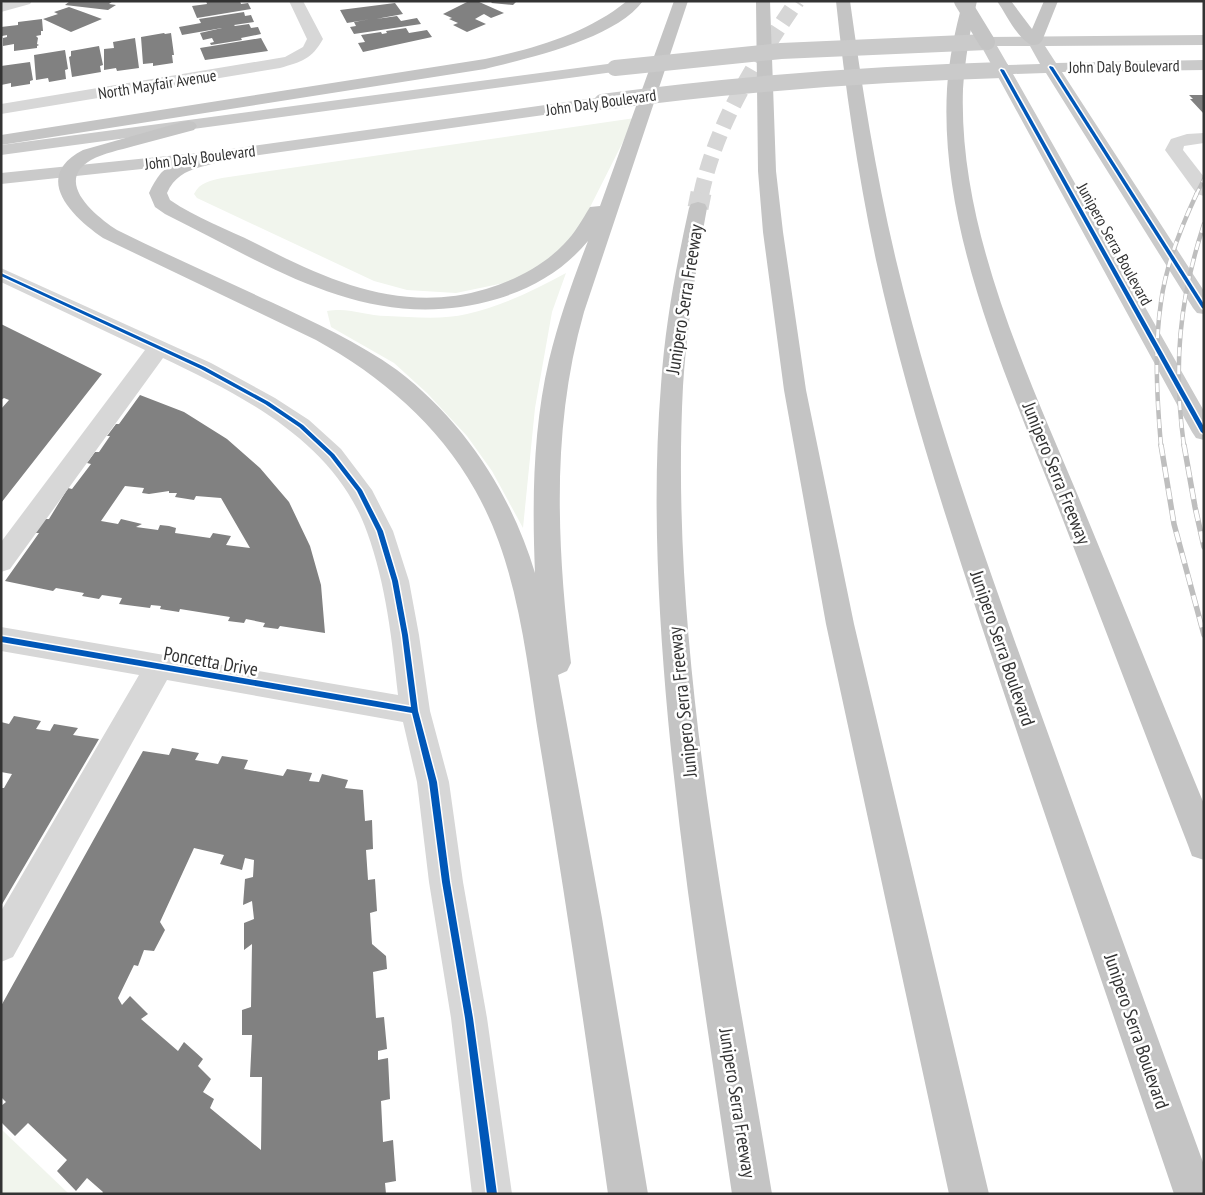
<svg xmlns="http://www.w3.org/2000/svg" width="1205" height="1195" viewBox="0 0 1205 1195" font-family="'PT Sans Narrow',sans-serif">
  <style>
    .green { fill: #f1f5ed }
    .building { fill: #818181; fill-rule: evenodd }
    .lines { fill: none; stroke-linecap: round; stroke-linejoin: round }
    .highway-tunnel-far1 { stroke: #d6d6d6; stroke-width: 16; stroke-dasharray: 16 8; stroke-linecap: butt }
    .highway-tunnel { stroke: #d6d6d6; stroke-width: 21; stroke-dasharray: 21 11; stroke-linecap: butt }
    .minor { fill: #d7d7d7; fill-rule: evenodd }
    .major { fill: #cacaca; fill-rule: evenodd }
    .highway { fill: #c4c4c4; fill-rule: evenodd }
    .rail-far2-casing { stroke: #bebebe; stroke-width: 4 }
    .rail-far1-casing { stroke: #bebebe; stroke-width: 4.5 }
    .rail-casing { stroke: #bebebe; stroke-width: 5.5 }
    .rail-far2 { stroke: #fff; stroke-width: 2.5; stroke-dasharray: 7; stroke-linecap: butt }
    .rail-far1 { stroke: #fff; stroke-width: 3; stroke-dasharray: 9; stroke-linecap: butt }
    .rail { stroke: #fff; stroke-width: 4; stroke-dasharray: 11; stroke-linecap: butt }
    .major-bridge { stroke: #cacaca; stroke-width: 16 }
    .highway-bridge { stroke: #c4c4c4; stroke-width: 16 }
    .cycleway-casing { stroke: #fff; stroke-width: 3 }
    .cycleway { fill: #0057b8; fill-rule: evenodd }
    .labels { text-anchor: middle; stroke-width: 5; stroke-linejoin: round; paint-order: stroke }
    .far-street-label { font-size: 16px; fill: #333; stroke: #fff }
    .street-label { font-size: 19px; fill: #333; stroke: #fff }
  </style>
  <rect width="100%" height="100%" fill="#fff"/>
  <g class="green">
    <path d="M635,118L575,237L557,256L519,280L456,293L407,290L374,281L197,198L194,194C200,182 210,181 222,178Z"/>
    <path d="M566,273L552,312L535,408L523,528L492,471L467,436L427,393L394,363L331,327L327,311C351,307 364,316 387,316C412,317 443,320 467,314C502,306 535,290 566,273Z"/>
    <path d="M1,1129L69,1194H1Z"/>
  </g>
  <g class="building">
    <path d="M70,1H113L109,4L116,5L108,10L65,5Z"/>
    <path d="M206,1H240L241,4L248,3L251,9L197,18L192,6L207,4Z"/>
    <path d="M469,1H477L504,13L491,18L484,14L482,15L475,19L486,24L467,32L453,25L458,23L449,19L452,18L443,14Z"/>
    <path d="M493,1H517L513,5L491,3Z"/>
    <path d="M395,3L403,14L376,19L397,16L401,21L417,18L421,24L354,34L350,27L356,26L354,22L371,19L347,23L340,10Z"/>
    <path d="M69,7L83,12L102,19L71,32L43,19L58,14L54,12Z"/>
    <path d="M244,12L245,16L251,15L254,22L234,25L235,26L249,24L251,28L258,27L261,34L241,38L242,40L211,45L210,43L214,42L212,38L203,40L200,33L222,28L182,35L179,27L201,23L199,19Z"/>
    <path d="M42,19L43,31H41V35L36,36L38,38L37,44L39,45L37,46V48L14,51V44L3,46V38L7,37V35L2,36L1,27L18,25V22Z"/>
    <path d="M406,28L409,33L427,30L432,37L363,52L358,43L365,42L361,35L381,32L382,34L387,33L386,31Z"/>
    <path d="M164,33L165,34L171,33L174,55H172L173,63L153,66V63L143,64L141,37Z"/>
    <path d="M135,38L139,68L117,71L116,68L104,70V49L114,48L113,42Z"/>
    <path d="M261,38L268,51L205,60L200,48Z"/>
    <path d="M99,46L103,65L100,66L101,72L72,77L69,57L71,56V51Z"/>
    <path d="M65,50L68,69L65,70L66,79L49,82L48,78L36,80L34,55Z"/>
    <path d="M30,62L33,80L30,81V84L11,87V83L1,85V66Z"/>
    <path d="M1189,95H1204V114L1190,99H1193Z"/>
    <path d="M1,324L102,374L1,503V409L9,400L4,398L1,400Z"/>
    <path d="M140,395L184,412L227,439L260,468L289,502L310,546L321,585L325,633L280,626L278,629L263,627L265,623L246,619L244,623L228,621L230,617L180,609L179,612L160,609L161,606L151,605L150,608L119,604L122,598L102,595L99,599L82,596L84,593L56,588L53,591L5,581L39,533H35L45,519H49L68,488L72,489L91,464L87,463L95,452H99L110,436H107L116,424H119ZM125,486L144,488L142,493L149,494L169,491V493H177L175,497L194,500L196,496L221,498L250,548L226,545L231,536L213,533L210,538L175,533L176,528L169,526L160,525L158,530L136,527L142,524L121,519L118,524L101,521Z"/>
    <path d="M14,716L41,721L36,729L50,731L54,724L78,728L73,735L99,739L1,906V788H4L12,774L1,772V722L9,724Z"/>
    <path d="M172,748L199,753L195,760L218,764L222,756L248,760L244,769L283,776L287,769L312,773L309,781L319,782L322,774L348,780L345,788L363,790L365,821L372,820L373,849L366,850L368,880L375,879L377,911L370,913L372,944L386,956L387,969L373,972L376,1018L384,1017L387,1049L378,1051V1060L388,1058L390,1099L381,1101L383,1142L393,1140L396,1181L385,1183L386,1194H102L103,1192L87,1178L76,1191L57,1171L67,1160L28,1123L15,1136L1,1122V1106L6,1102L1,1097V1006L143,751L169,755ZM194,848L224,855L220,864L242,870L245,858L254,860L253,877L245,879L243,905L252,901L254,919L244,923V950L252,944L251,1007L242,1010V1035H252L250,1077H262L261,1150L210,1108L214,1099L203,1092L211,1079L198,1066L203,1059L184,1042L178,1051L141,1019L148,1014L130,996L122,1005L118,998L134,965L138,966L144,950L154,951L165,930L160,922Z"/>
  </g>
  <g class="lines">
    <path class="highway-tunnel-far1" d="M701,195C716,123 756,61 797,1"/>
    <path class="highway-tunnel" d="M698,208L701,193"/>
    <g class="minor">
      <path d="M8,1H32L30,4L1,12V3Z"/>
      <path d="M289,1H303L323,39C312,59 301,62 280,68L1,114V104L285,57L303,47L307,39Z"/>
      <path d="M1204,133V143L1184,146L1183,150L1204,177V196L1197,194L1165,150L1171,139L1187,134Z"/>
      <path d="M1,268L211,363L275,398L309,420L341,449L372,490L393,531L409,581L419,635L430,711L449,782L463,882L487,1018L512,1194H472L451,1018L429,882L417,782L403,722L167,680L13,957L1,962V911L139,675L1,651V627L398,695C392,640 386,584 367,532C335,442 243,396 163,358L10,569L1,572V542L145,350L1,282Z"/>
    </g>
    <g class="major">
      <path d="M1204,35V45L1045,46L1056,63L1204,60V70L1062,72L1204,291V314L1197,313L1193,308L1046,73L1013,74L1204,411V440L1196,438L1192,432L979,42L982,39L987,37ZM997,46H1030L1040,64L1008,65Z"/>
      <path d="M615,63L621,65L623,68L621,71L1,155V145Z"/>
      <path d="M602,97L608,98L610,102L608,106L217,161L1,184V173L217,151Z"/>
    </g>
    <g class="highway">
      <path d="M627,1H643C615,39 529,58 485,69L1,145V135L485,59C536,48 586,34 627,1Z"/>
      <path d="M674,1H688L584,312C551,427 557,545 571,663L567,671L558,675L602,918L648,1194H608C587,1044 565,894 540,745C526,659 519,567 475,490C438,424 381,376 316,340L103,238C72,217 31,177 83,150L182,122L188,121L194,122L197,126L194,130C174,135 154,141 134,146C120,150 104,153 91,160C53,182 96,216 117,230C168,255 219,278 271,302C314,322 358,342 397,370C464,421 511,493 535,573C532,502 533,429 549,360C559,319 573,280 588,241C564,270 533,288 497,299C371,336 273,267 165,214L155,207L149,193C152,186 156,179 161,173C173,162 207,148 223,152L226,156C216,170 181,161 167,193L170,200C196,218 227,229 255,243C329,281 402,314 486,289C515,280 543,266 564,244C575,233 582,220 590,207L600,206Z"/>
      <path d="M756,1H770L776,171L783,232L806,390L854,624L989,1194H949L826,624L784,390L763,232L758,171Z"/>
      <path d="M836,1H850C862,88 876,175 896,260C935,423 993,581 1050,739C1101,881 1152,1023 1204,1165V1194H1174C1123,1044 1072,894 1021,744C968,585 912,425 876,260C858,175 845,88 836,1Z"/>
      <path d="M963,1H977C970,30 965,60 963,89C958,236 1034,388 1088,520C1127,614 1165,710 1204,804V860L1192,856L1188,845C1146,737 1105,628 1063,520C1011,387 939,235 947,89C949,59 955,30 963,1Z"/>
      <path d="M997,1H1011L1032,29L1044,1H1058L1042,41L1039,44C1035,45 1031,46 1028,43C1015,34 1006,14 997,1Z"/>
      <path d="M698,202L705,204L707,208C696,267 687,326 683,386C669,653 729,931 772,1194H732C709,1036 683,878 668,719C658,608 652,496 661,385C665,325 676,267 689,208L691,204Z"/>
    </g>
    <defs>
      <path id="rail-far2" d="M1196,195L1204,179"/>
      <g id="rail-far1">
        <path d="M1161,446C1157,399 1154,349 1161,302C1166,264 1181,227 1197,193"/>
        <path d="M1184,446C1173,367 1179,300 1204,224"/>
      </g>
      <g id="rail">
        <path d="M1161,445L1174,524L1204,635"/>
        <path d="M1184,445L1195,507L1204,547"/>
      </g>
    </defs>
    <use href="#rail-far2" class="rail-far2-casing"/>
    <use href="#rail-far1" class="rail-far1-casing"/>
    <use href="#rail" class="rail-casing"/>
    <use href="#rail-far2" class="rail-far2"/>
    <use href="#rail-far1" class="rail-far1"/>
    <use href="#rail" class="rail"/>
    <g class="major-bridge">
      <path d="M615,68L781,51L987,42"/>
      <path d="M602,102C735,84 868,74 1002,70"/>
    </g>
    <path class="highway-bridge" d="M962,1L987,42"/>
    <defs>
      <g id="cycleway">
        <path d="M1050,66L1053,67L1204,304V309L1202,308L1049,67Z"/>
        <path d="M1001,69L1004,70L1204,427V434L1201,432L1000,70Z"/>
        <path d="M1,273L205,367L269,402L303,425L334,454L362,490L383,531L398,581L408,635L418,711L437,782L450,882L473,1018L497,1194H487L465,1018L442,882L429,782L412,713L1,642V636L411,707L402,635L392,581L377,531L357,491L330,456L299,427L265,404L201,369L1,276Z"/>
      </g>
    </defs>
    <use href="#cycleway" class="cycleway-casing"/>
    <use href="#cycleway" class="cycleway"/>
  </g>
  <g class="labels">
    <g class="far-street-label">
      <text transform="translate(1124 66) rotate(-1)" y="6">John Daly Boulevard</text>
      <text transform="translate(157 84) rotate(-9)" y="6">North Mayfair Avenue</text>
      <text transform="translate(601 102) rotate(-8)" y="6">John Daly Boulevard</text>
      <text transform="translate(200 157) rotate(-7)" y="6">John Daly Boulevard</text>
      <text transform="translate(1115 244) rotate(61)" y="6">Junipero Serra Boulevard</text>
    </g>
    <g class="street-label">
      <text transform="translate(684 299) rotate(-81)" y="7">Junipero Serra Freeway</text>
      <text transform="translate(1057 473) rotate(68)" y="7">Junipero Serra Freeway</text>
      <text transform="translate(1003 648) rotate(71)" y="7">Junipero Serra Boulevard</text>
      <text transform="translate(211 661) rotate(10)" y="7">Poncetta Drive</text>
      <text transform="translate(682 702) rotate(-96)" y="7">Junipero Serra Freeway</text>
      <text transform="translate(1137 1031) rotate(71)" y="7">Junipero Serra Boulevard</text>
      <text transform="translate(738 1103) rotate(81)" y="7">Junipero Serra Freeway</text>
    </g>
  </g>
  <rect width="1205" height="1195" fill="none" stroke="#333333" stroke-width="5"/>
</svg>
